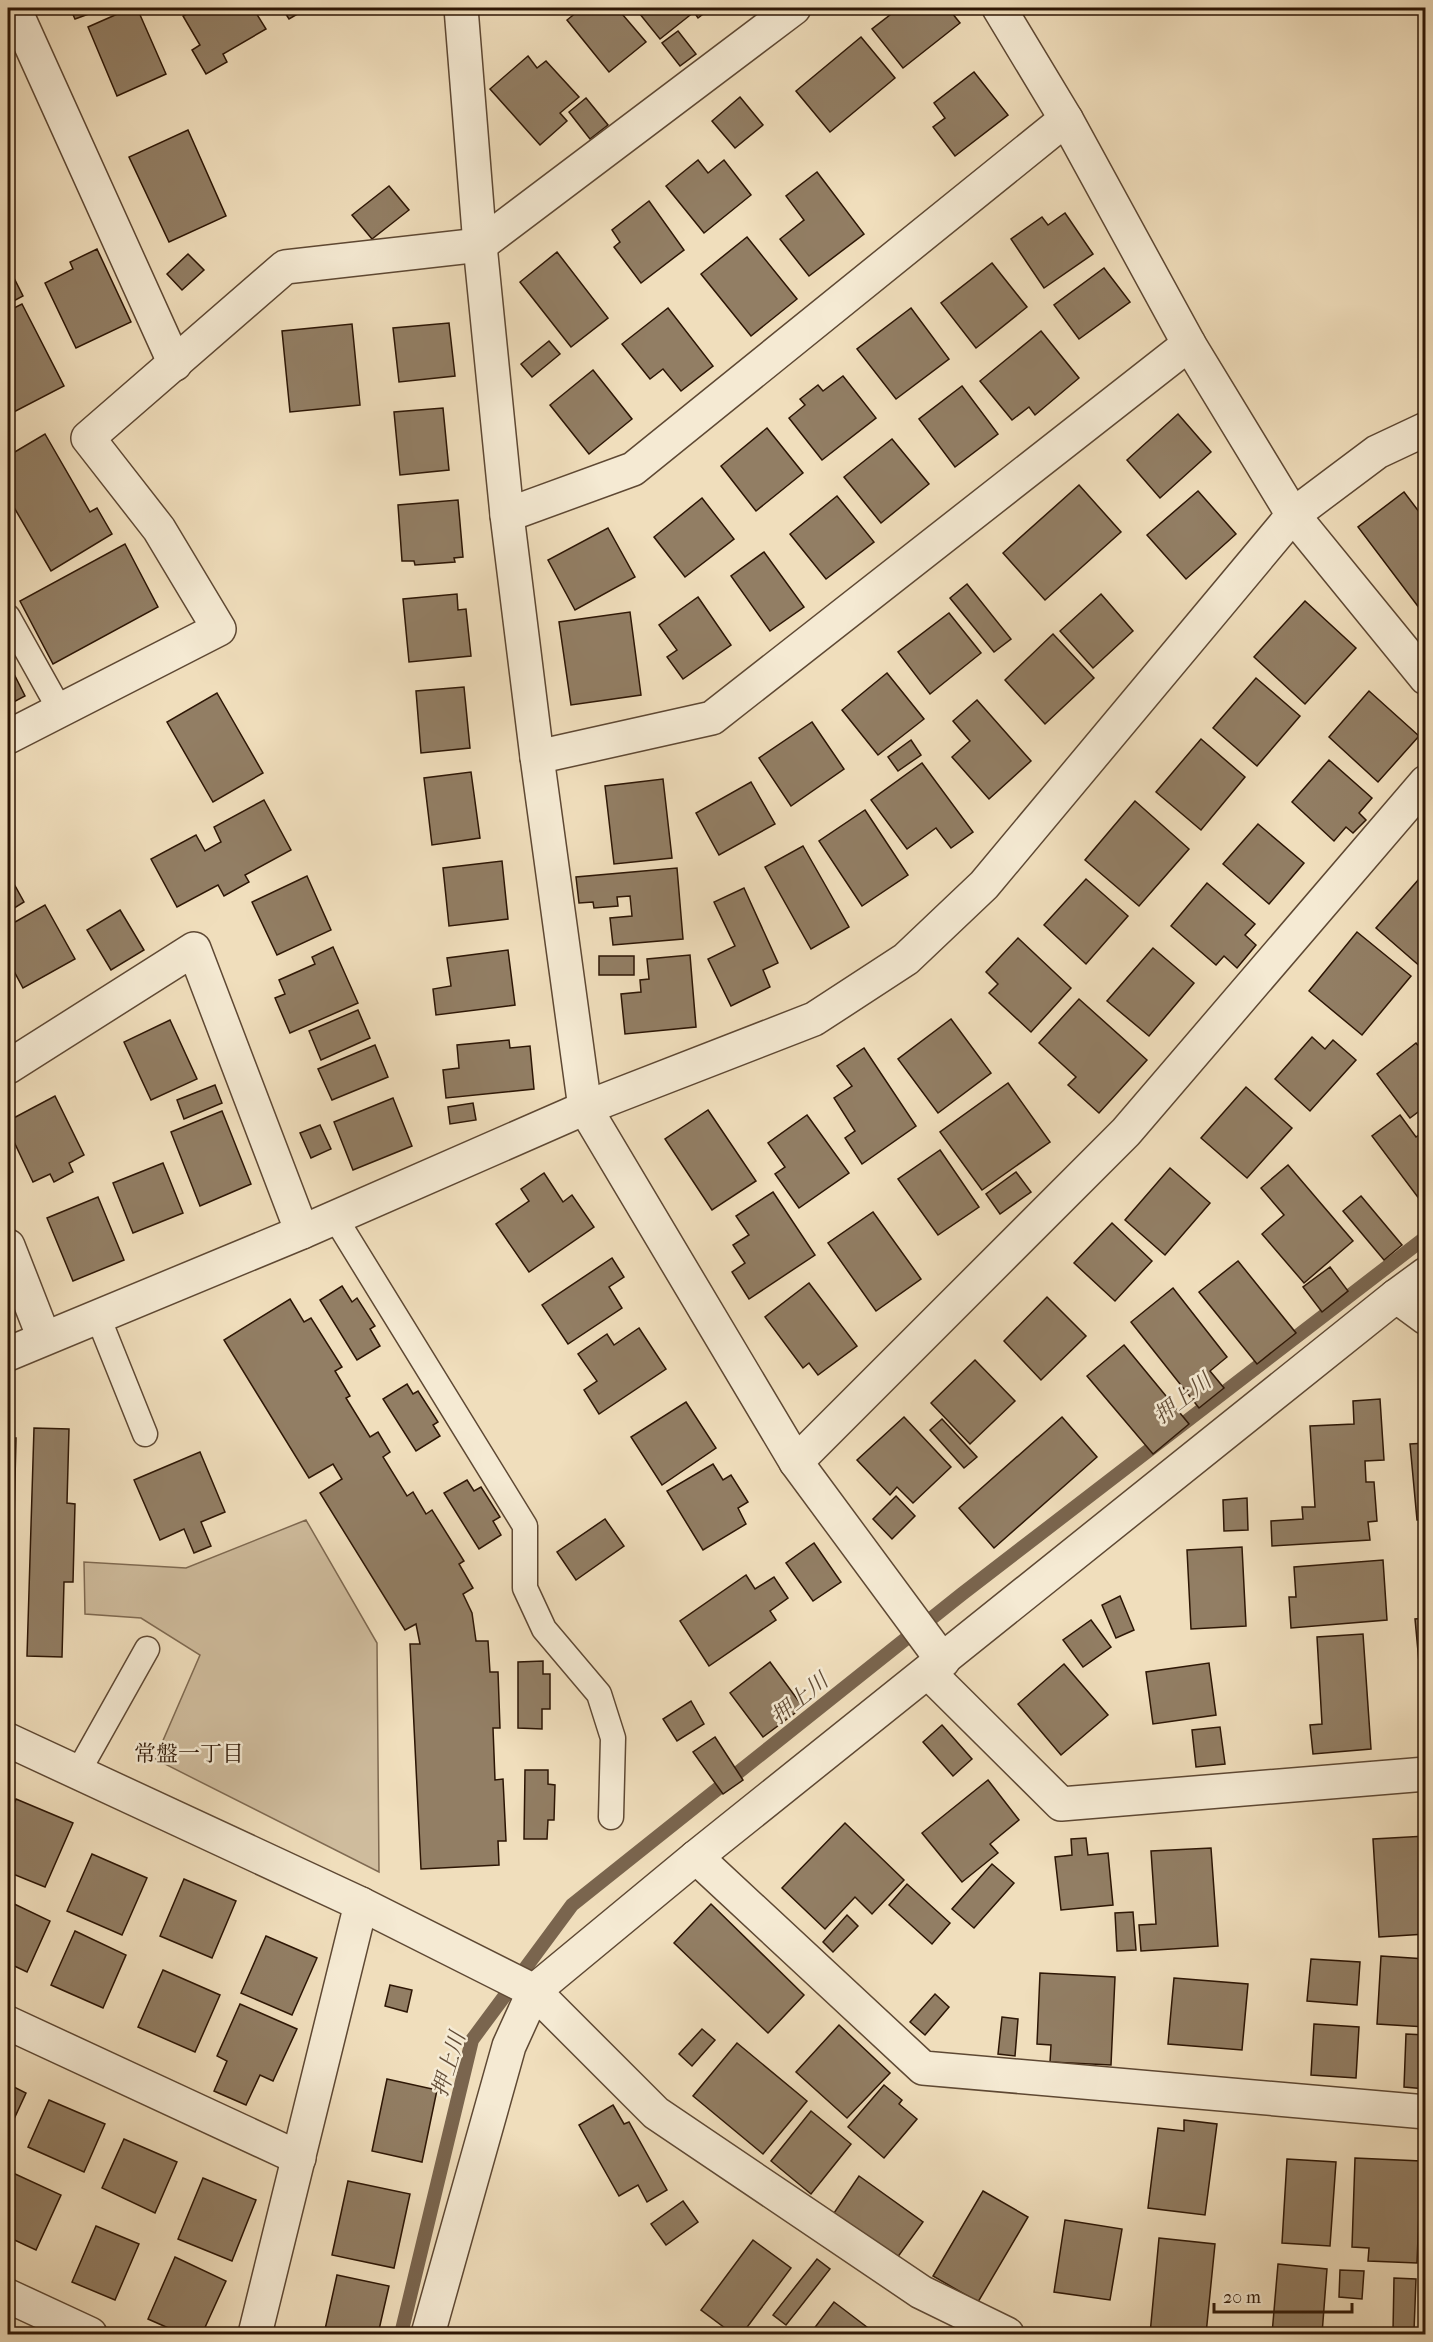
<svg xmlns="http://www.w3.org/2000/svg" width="1433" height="2342" viewBox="0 0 1433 2342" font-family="'IM FELL French Canon','Noto Serif JP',serif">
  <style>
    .green { fill: #cfbc9d; stroke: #7e6951; stroke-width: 1.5 }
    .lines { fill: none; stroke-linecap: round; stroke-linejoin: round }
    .stream { stroke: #7a654e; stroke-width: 14 }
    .building { fill: #927e64; stroke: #2d1605; stroke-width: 1.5 }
    .service-casing { stroke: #5e4833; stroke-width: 27 }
    .minor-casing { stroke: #5e4833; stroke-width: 36 }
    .tertiary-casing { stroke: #5e4833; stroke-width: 36 }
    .service { stroke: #f5ead3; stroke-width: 24 }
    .minor { stroke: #f5ead3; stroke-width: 33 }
    .tertiary { stroke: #f5ead3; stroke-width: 33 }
    .labels { text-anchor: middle; stroke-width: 5; stroke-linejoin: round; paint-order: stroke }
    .water-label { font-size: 22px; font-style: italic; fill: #614b35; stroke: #f5ead3 }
    .neighbourhood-label { font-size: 22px; fill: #2d1605; stroke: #f5ead3 }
  </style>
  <rect width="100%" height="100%" fill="#f0debc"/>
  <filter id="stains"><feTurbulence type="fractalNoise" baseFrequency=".00333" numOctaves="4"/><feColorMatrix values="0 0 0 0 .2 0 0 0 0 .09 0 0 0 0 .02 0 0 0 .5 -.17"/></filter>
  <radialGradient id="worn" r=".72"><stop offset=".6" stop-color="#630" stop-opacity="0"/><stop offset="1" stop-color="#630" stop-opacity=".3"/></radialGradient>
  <path class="green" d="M306,1520L377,1643L379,1872L155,1759L200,1655L141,1618L85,1614L84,1562L186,1568Z"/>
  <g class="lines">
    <path class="stream" d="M401,2334L472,2040L572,1905L962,1594L1426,1237"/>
  </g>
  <g class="building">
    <path d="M70,8H105L75,19Z"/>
    <path d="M131,8H137L166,74L117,96L88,27Z"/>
    <path d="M198,8H253L266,29L223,54L227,62L206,74L192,50L200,45L183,16Z"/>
    <path d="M282,8H308L289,19Z"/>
    <path d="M582,8H617L646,42L609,72L567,20Z"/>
    <path d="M635,8H711L698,18L694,12L660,39Z"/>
    <path d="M899,8H948L960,23L903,68L872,29Z"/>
    <path d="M678,31L696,54L680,66L662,43Z"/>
    <path d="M861,37L895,78L830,132L796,91Z"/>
    <path d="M528,56L537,68L546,61L579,97L560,113L567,121L540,145L490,89Z"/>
    <path d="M974,72L1008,115L955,156L933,127L945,118L934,103Z"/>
    <path d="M740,97L763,125L735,148L712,121Z"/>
    <path d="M586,98L608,125L590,139L569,112Z"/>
    <path d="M188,130L226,216L169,242L129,157Z"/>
    <path d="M698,160L708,173L724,160L751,195L704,233L666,186Z"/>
    <path d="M817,172L864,234L809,276L780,239L804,220L786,196Z"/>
    <path d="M389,186L409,210L372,239L352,215Z"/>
    <path d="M649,201L684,250L641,283L614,247L620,242L612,230Z"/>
    <path d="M1065,213L1093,254L1044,288L1011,239L1042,217L1048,225Z"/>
    <path d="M747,237L797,299L751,336L701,274Z"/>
    <path d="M97,249L131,322L76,348L45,283L73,269L70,262Z"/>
    <path d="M557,252L608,318L571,347L520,282Z"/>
    <path d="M188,254L204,270L182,290L167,274Z"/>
    <path d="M992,263L1027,307L976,348L941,303Z"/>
    <path d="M9,268L23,296L8,304V269Z"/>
    <path d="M1104,268L1130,302L1079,339L1054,305Z"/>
    <path d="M22,304L64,386L8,415V311Z"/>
    <path d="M668,308L713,366L681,391L663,369L650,379L622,344Z"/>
    <path d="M911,308L949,359L896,399L857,349Z"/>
    <path d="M449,323L455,376L399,382L393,328Z"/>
    <path d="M352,324L360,405L290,412L282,331Z"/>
    <path d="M1041,331L1079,378L1035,415L1029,407L1012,420L980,381Z"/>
    <path d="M549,341L560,354L532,377L521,364Z"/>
    <path d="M593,370L632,419L589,454L550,405Z"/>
    <path d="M843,376L876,418L822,460L789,418L805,405L800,399L818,385L823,391Z"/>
    <path d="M962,386L998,434L955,467L919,419Z"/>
    <path d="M443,408L449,470L400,475L394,412Z"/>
    <path d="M1178,414L1211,452L1160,498L1127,460Z"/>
    <path d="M767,428L803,473L756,511L721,466Z"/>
    <path d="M45,434L90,512L97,508L112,534L51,571L8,497V456Z"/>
    <path d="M892,439L929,484L881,523L844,477Z"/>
    <path d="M1079,485L1121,532L1045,600L1003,553Z"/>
    <path d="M1198,491L1236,534L1186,579L1147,535Z"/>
    <path d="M1404,492L1426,521V617L1358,527Z"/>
    <path d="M837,496L874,542L826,579L790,534Z"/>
    <path d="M702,498L734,539L685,577L654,537Z"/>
    <path d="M458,500L463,557L454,558L455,562L415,565L414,561H402L398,505Z"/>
    <path d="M608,528L635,577L575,610L548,560Z"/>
    <path d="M125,544L158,607L53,664L20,601Z"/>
    <path d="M764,552L804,607L770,631L731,576Z"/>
    <path d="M967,584L1011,639L994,652L950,598Z"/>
    <path d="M457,594L458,610L466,609L471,656L409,662L403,599Z"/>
    <path d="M1101,594L1133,631L1093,668L1060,631Z"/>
    <path d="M698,597L731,645L683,679L667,657L677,650L659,625Z"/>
    <path d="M1305,601L1356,648L1305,704L1254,657Z"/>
    <path d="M630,612L641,695L571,705L559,622Z"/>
    <path d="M949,613L981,653L930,694L898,652Z"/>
    <path d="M1053,634L1094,678L1045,724L1005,680Z"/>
    <path d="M8,662L25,696L8,705Z"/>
    <path d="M887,673L924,719L878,755L842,710Z"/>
    <path d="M1256,678L1300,716L1257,766L1213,728Z"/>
    <path d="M464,687L470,748L421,753L416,691Z"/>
    <path d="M1369,691L1419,736L1378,782L1329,737Z"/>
    <path d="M217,693L263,773L213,802L167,722Z"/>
    <path d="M977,700L1031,761L989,799L952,757L970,741L953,721Z"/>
    <path d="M812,722L844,769L791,806L759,758Z"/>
    <path d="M1201,739L1245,777L1201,830L1156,792Z"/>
    <path d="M911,740L921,755L898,771L888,757Z"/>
    <path d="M1329,760L1372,798L1359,813L1366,820L1353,833L1346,827L1334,841L1292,802Z"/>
    <path d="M922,763L973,832L951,848L936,828L907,849L871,800Z"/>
    <path d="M471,772L480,838L432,845L424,778Z"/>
    <path d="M663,779L672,858L614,864L605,786Z"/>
    <path d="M751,782L775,824L719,855L696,813Z"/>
    <path d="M264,800L291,850L245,875L249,882L224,896L218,885L177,907L151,859L196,835L205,851L221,842L214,827Z"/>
    <path d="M1135,801L1189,849L1139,906L1085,860Z"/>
    <path d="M865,810L908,875L862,906L819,841Z"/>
    <path d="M1258,824L1304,863L1269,904L1223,864Z"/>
    <path d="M803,846L849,927L811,949L765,867Z"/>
    <path d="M502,861L508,919L449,926L443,868Z"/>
    <path d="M677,868L683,939L613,945L610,918L632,916L630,896L617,897L618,906L594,908L593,902L579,903L576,877Z"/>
    <path d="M1426,871V964L1422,968L1376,928Z"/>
    <path d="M8,873L24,902L8,912Z"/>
    <path d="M307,876L331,930L277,955L252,902Z"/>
    <path d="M1086,879L1128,916L1086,964L1044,925Z"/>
    <path d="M1207,883L1255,924L1245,935L1256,945L1237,968L1224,956L1216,965L1171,926Z"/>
    <path d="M744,888L778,963L763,970L770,987L731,1006L708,959L735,946L714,902Z"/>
    <path d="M45,905L75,959L23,988L8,960V926Z"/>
    <path d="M120,910L144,950L111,970L87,930Z"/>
    <path d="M1357,932L1411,976L1362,1035L1309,991Z"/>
    <path d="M1018,938L1071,988L1031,1032L989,993L998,984L986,972Z"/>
    <path d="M333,947L358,1003L290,1033L275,998L285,994L279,980L315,964L312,957Z"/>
    <path d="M1153,948L1194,983L1149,1036L1107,1001Z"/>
    <path d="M508,950L515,1005L436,1015L433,989L451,986L447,958Z"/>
    <path d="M690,955L696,1027L625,1034L621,994L641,992L640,980L649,979L647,959Z"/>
    <rect x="599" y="956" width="35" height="19"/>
    <path d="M1079,999L1147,1060L1099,1113L1068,1085L1076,1077L1039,1043Z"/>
    <path d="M358,1010L370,1038L321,1060L309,1031Z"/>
    <path d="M951,1019L991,1073L938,1113L898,1059Z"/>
    <path d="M170,1020L197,1079L151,1100L124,1042Z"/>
    <path d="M1312,1037L1325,1049L1333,1040L1356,1060L1310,1111L1275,1079Z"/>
    <path d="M509,1040L510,1048L530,1046L534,1089L446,1098L443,1070L459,1068L457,1045Z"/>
    <path d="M1416,1043L1426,1055V1106L1410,1118L1377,1074Z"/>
    <path d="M375,1045L388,1077L332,1100L318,1069Z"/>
    <path d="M864,1048L916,1126L862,1164L845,1138L855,1131L834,1098L852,1086L837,1066Z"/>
    <path d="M1008,1083L1050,1142L982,1190L940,1132Z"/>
    <path d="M215,1085L222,1103L184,1119L177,1100Z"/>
    <path d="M1246,1087L1292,1128L1247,1178L1201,1138Z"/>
    <path d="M55,1096L84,1155L69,1163L73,1172L54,1182L50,1174L33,1182L8,1129V1121Z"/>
    <path d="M393,1098L412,1146L353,1170L334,1122Z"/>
    <path d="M473,1103L476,1120L450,1124L448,1107Z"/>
    <path d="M708,1110L756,1181L712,1210L665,1139Z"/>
    <path d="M222,1111L251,1184L200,1206L171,1132Z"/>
    <path d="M807,1115L849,1173L799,1208L775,1174L785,1167L768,1143Z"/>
    <path d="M1400,1115L1416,1137L1426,1130V1208L1372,1136Z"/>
    <path d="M320,1125L331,1149L311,1158L300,1133Z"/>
    <path d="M940,1150L979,1207L938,1235L898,1179Z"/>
    <path d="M163,1163L183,1213L133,1233L113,1183Z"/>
    <path d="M1288,1165L1353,1241L1304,1283L1262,1234L1284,1215L1261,1188Z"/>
    <path d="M1170,1168L1210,1203L1165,1255L1125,1220Z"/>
    <path d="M1016,1172L1031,1192L1000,1214L986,1194Z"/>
    <path d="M544,1173L563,1202L572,1195L594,1227L529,1272L496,1224L529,1201L521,1189Z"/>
    <path d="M773,1192L815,1255L749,1299L732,1272L745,1263L733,1245L749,1235L736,1216Z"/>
    <path d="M1361,1196L1402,1245L1384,1260L1343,1211Z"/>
    <path d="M98,1197L124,1260L73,1281L47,1218Z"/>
    <path d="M873,1212L921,1279L876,1311L828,1243Z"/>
    <path d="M1112,1223L1152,1261L1115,1301L1074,1263Z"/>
    <path d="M612,1258L624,1277L609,1287L622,1308L568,1344L542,1305Z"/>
    <path d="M1238,1261L1296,1333L1257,1364L1199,1292Z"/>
    <path d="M1330,1267L1348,1291L1322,1312L1303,1287Z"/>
    <path d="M809,1283L857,1346L818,1375L809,1363L803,1368L765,1317Z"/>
    <path d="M342,1286L352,1302L357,1298L375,1326L370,1329L380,1346L357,1360L320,1300Z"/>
    <path d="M1173,1288L1227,1357L1210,1371L1224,1388L1199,1408L1131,1322Z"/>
    <path d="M1047,1297L1086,1336L1041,1380L1004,1341Z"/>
    <path d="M290,1299L304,1322L311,1318L342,1367L335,1371L350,1396L346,1398L370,1437L378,1432L390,1452L383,1457L407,1496L413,1492L426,1514L432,1510L464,1561L459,1564L473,1588L463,1594L472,1613L476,1641H488L490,1672H498L500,1728H493L495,1780L503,1779L506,1841H498L499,1865L421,1869L410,1644H420L416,1624L405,1630L320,1493L342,1479L333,1464L309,1478L224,1340Z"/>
    <path d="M639,1328L666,1369L599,1414L584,1390L597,1381L578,1354L607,1334L614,1345Z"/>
    <path d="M1124,1345L1189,1424L1153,1454L1087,1376Z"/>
    <path d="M975,1360L1015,1401L970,1444L931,1403Z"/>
    <path d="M407,1384L413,1394L418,1391L438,1422L433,1425L440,1436L416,1451L383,1399Z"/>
    <path d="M1380,1399L1384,1460L1365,1461L1366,1482H1374L1377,1521L1368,1522L1370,1540L1272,1546L1271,1521L1303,1519L1302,1507H1315L1310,1426L1354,1424L1353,1401Z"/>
    <path d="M686,1402L716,1448L662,1485L631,1437Z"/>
    <path d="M904,1417L951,1467L913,1503L897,1487L890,1495L857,1460Z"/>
    <path d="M1062,1417L1097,1457L994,1548L959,1508Z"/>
    <path d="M942,1419L977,1457L964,1468L930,1430Z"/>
    <path d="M34,1428L69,1429L67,1503L75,1504L73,1582H64L62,1657L27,1656Z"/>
    <path d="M8,1438H16L11,1645H8Z"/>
    <path d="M1426,1443V1519L1417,1520L1410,1444Z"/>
    <path d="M200,1452L225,1512L201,1522L211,1546L194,1553L184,1529L160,1540L134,1480Z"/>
    <path d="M713,1464L723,1480L731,1475L748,1502L738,1508L746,1524L703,1550L667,1491Z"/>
    <path d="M467,1480L474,1491L481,1487L500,1517L493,1521L501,1535L479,1549L444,1493Z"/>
    <path d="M896,1496L915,1516L892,1539L873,1519Z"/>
    <path d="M1247,1498L1248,1530L1224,1531L1223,1500Z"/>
    <path d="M605,1519L624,1546L576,1580L557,1552Z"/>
    <path d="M814,1543L841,1582L813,1601L786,1563Z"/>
    <path d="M1242,1547L1246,1626L1191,1629L1187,1550Z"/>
    <path d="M1383,1560L1387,1620L1291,1628L1289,1597H1296L1294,1567Z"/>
    <path d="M746,1575L755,1589L774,1577L788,1598L770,1611L776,1620L709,1666L680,1621Z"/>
    <path d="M1120,1596L1134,1630L1116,1638L1102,1605Z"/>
    <path d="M1426,1618V1726L1425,1727L1415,1619Z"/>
    <path d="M1091,1620L1111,1647L1083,1667L1063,1640Z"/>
    <path d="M1363,1634L1371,1749L1313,1754L1310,1725L1322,1724L1317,1637Z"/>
    <path d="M543,1661V1674H550V1709H542V1729L518,1728V1662Z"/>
    <path d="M770,1662L803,1707L763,1737L730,1693Z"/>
    <path d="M1209,1663L1216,1715L1153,1724L1146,1672Z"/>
    <path d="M1064,1664L1108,1715L1061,1755L1018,1704Z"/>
    <path d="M691,1701L704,1724L677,1741L663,1719Z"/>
    <path d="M942,1725L972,1759L953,1776L923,1742Z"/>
    <path d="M1220,1727L1225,1764L1196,1767L1192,1730Z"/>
    <path d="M715,1737L743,1780L723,1794L693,1752Z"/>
    <path d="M525,1770H548V1784L555,1785L554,1820H548L547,1839H524Z"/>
    <path d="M988,1780L1019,1820L990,1844L998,1853L962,1882L922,1833Z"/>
    <path d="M16,1799L73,1823L45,1887L8,1872V1820Z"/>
    <path d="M845,1823L904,1880L872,1914L855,1897L825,1929L782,1888Z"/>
    <path d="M1426,1836V1934L1379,1937L1373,1839Z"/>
    <path d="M1086,1838L1088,1855L1108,1853L1113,1905L1061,1910L1055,1857L1072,1855L1071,1839Z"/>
    <path d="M1211,1848L1218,1946L1141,1951L1139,1925L1156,1924L1151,1851Z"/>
    <path d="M92,1854L147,1878L122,1935L67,1911Z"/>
    <path d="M992,1864L1014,1883L974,1928L952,1909Z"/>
    <path d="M184,1879L236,1901L212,1958L160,1936Z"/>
    <path d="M907,1884L950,1923L932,1944L889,1905Z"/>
    <path d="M8,1901L50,1921L27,1972L8,1963Z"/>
    <path d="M711,1904L804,1995L768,2033L674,1943Z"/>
    <path d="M1133,1912L1136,1950L1117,1951L1115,1913Z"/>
    <path d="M847,1915L858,1926L833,1952L823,1942Z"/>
    <path d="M75,1931L126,1955L103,2008L51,1985Z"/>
    <path d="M266,1936L317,1958L292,2015L241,1993Z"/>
    <path d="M1381,1956L1426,1959V2027L1377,2024Z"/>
    <path d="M1311,1959L1360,1962L1357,2005L1307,2001Z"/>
    <path d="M163,1970L220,1995L195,2052L138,2027Z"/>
    <path d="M1040,1973L1115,1977L1111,2065L1050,2062L1051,2045L1037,2044Z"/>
    <path d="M1174,1978L1248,1984L1242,2050L1168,2044Z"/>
    <path d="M390,1985L412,1990L407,2012L385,2006Z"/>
    <path d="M935,1994L949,2007L925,2035L910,2022Z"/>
    <path d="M240,2004L297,2029L273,2081L260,2075L246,2105L214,2091L227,2061L217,2056Z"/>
    <path d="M1002,2017L1018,2019L1015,2056L998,2054Z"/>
    <path d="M1314,2024L1359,2027L1356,2078L1311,2075Z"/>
    <path d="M839,2025L890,2073L847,2118L796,2072Z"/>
    <path d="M702,2029L715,2040L692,2066L679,2054Z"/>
    <path d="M1406,2034L1426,2035V2089L1404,2087Z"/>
    <path d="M737,2043L807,2101L763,2154L693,2096Z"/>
    <path d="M387,2079L437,2090L422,2162L372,2151Z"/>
    <path d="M8,2084L26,2093L8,2132Z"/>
    <path d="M884,2085L902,2100L899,2104L917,2119L884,2158L848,2127Z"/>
    <path d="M49,2100L105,2124L84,2172L28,2147Z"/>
    <path d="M613,2105L624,2124L629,2122L667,2190L647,2202L638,2185L619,2196L579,2125Z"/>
    <path d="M811,2111L851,2144L811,2194L771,2161Z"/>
    <path d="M1184,2120L1217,2124L1205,2215L1148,2208L1158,2128L1184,2131Z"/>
    <path d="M124,2139L177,2162L155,2213L102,2188Z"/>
    <path d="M1355,2158L1421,2161L1417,2263L1368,2261L1369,2248L1352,2247Z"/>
    <path d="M1287,2159L1336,2162L1330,2246L1282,2243Z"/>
    <path d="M13,2173L61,2195L36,2250L8,2237V2185Z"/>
    <path d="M859,2176L923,2222L897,2258L834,2213Z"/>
    <path d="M203,2178L256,2200L232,2261L178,2239Z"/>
    <path d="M348,2181L410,2194L394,2268L332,2255Z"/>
    <path d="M983,2191L1028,2217L978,2302L933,2276Z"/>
    <path d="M683,2201L698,2222L666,2245L651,2224Z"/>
    <path d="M1065,2220L1122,2229L1110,2300L1054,2292Z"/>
    <path d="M96,2226L139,2244L115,2300L72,2282Z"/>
    <path d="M1159,2238L1215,2244L1206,2334H1150Z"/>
    <path d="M753,2240L791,2268L742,2334H733L701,2310Z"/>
    <path d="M175,2257L226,2281L202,2334H182L148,2319Z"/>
    <path d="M817,2259L830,2269L786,2325L773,2315Z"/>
    <path d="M1278,2264L1327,2269L1322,2334H1272Z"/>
    <path d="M1340,2270L1364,2271L1362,2299L1339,2297Z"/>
    <path d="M337,2275L389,2286L378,2334H324Z"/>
    <path d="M1394,2278L1416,2279L1414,2331H1393Z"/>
    <path d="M834,2302L876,2334H810Z"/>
  </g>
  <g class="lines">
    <defs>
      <g id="service">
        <path d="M8,617L60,710"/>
        <path d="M334,1216L525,1526V1588L544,1629L599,1694L613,1738L611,1817"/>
        <path d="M98,1317L145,1434"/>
        <path d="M78,1772L147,1649"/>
      </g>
      <g id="minor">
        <path d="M14,8L175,364"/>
        <path d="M461,8L480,245L507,515L537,757L585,1108L796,1462L943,1661"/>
        <path d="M999,8L1066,119L1189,344L1293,515L1426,678"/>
        <path d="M507,515L633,469L1066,119"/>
        <path d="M8,737L219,629L159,529L88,438L285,267L480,245L794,8"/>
        <path d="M537,757L712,718L1189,344"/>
        <path d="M8,1067L194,949L302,1232"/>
        <path d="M8,1246L44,1338"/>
        <path d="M1396,1296L1426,1274"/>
        <path d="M8,1354L302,1232L585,1108L814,1019L906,959L984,885L1293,515L1377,452L1426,429"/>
        <path d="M796,1462L1126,1132L1426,782"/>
        <path d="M929,1673L1061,1804L1426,1774"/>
        <path d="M696,1857L923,2068L1426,2112"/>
        <path d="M8,2023L299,2158"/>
        <path d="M8,2296L90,2334"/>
        <path d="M255,2334L361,1904"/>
        <path d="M428,2334L509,2046L534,1991L656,2113L921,2292L1007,2334"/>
      </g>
      <path id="tertiary" d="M8,1740L361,1904L534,1991L696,1857L1396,1296L1426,1318"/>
    </defs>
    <use href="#service" class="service-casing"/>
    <use href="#minor" class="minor-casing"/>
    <use href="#tertiary" class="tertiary-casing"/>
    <use href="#service" class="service"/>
    <use href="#minor" class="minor"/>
    <use href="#tertiary" class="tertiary"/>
  </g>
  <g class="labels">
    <g class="water-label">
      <text transform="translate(1182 1398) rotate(-38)" y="8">押上川</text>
      <text transform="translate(799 1698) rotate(-39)" y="8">押上川</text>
      <text transform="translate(448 2064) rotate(-73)" y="8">押上川</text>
    </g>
    <g class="neighbourhood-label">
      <text x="189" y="1761">常盤一丁目</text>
    </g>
  </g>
  <rect width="1433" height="2342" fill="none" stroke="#f0debc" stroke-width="30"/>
  <rect x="9" y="9" width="1415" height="2324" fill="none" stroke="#2d1605" stroke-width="3"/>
  <rect x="15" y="15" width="1403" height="2312" fill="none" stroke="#2d1605" stroke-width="1.5"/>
  <path d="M1214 2303v9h138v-9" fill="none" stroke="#2d1605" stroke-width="3"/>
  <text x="1223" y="2303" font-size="18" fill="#2d1605" stroke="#f5ead3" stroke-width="4.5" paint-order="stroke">20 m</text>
  <rect width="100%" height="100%" filter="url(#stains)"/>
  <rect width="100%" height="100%" fill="url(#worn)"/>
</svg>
